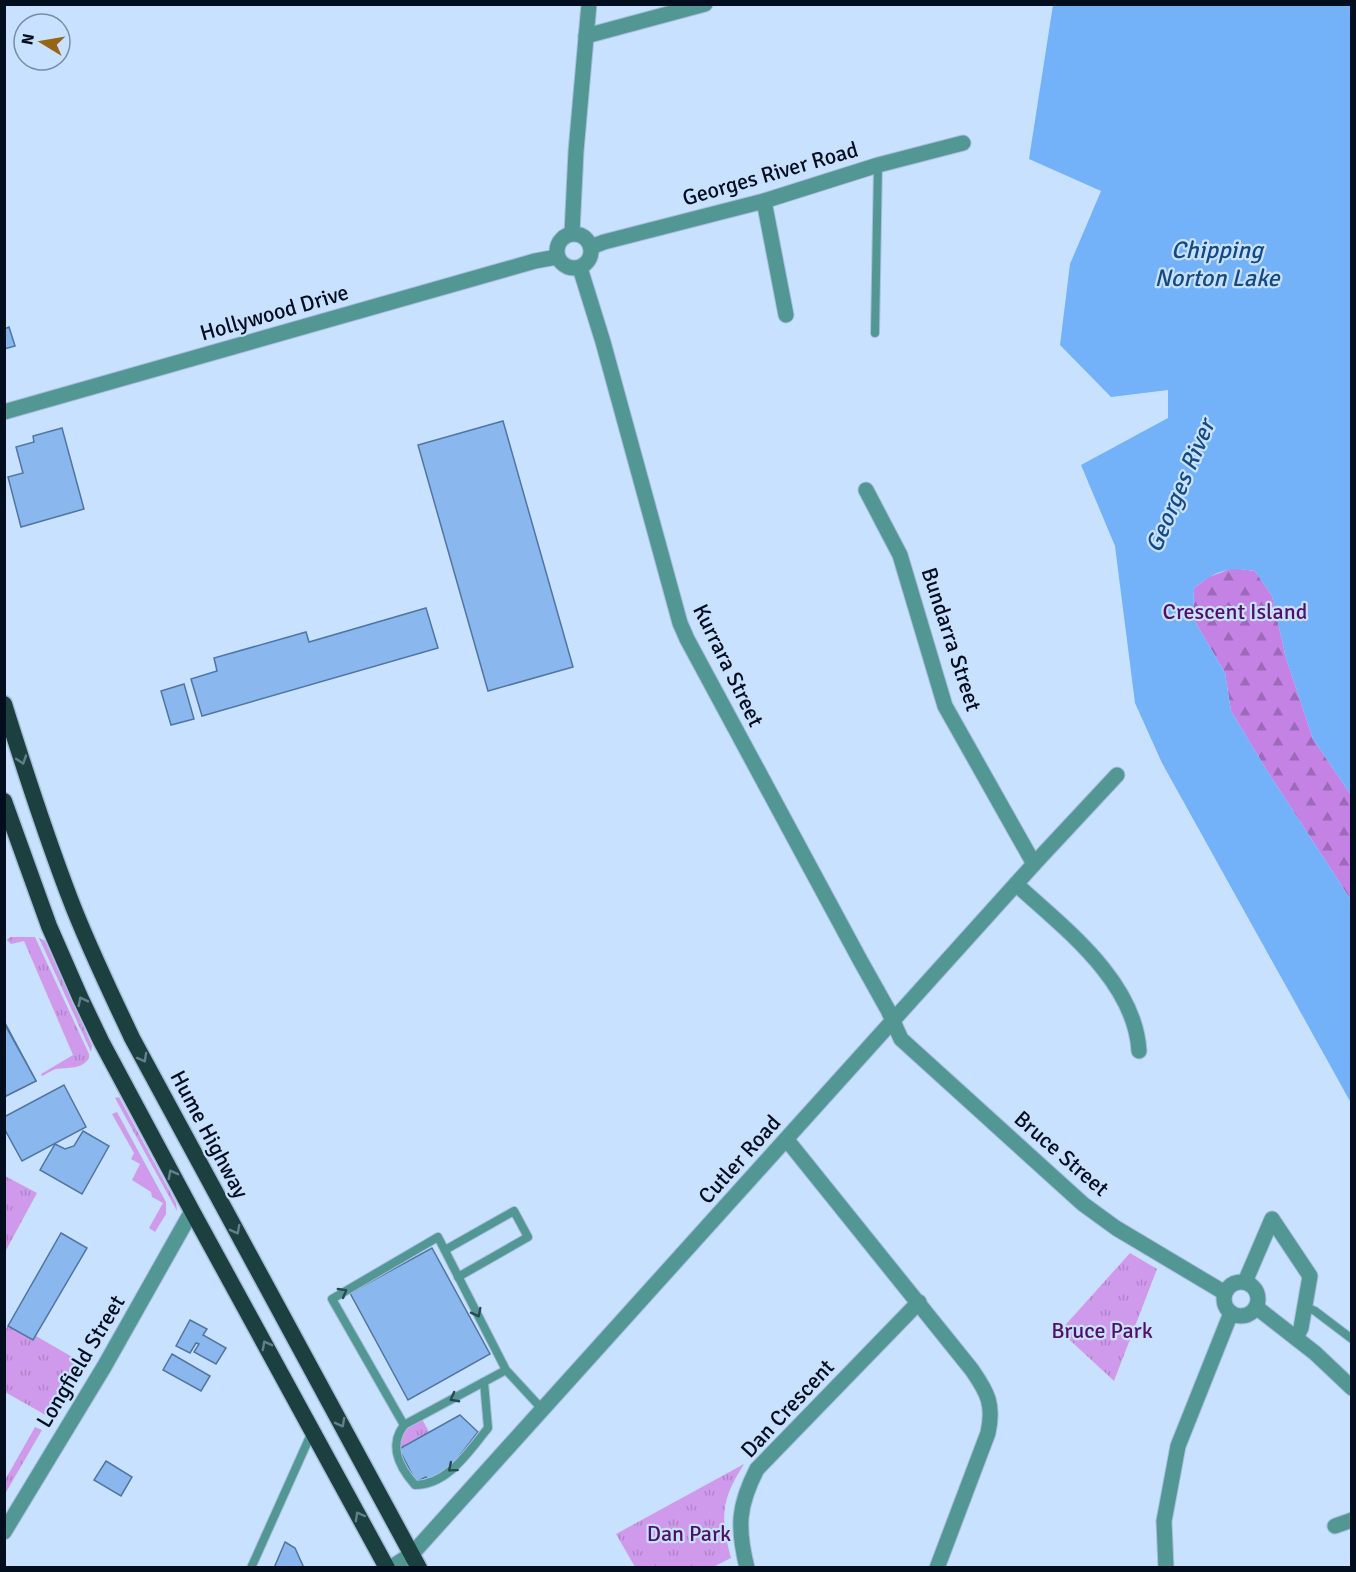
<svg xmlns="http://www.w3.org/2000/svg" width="1356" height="1572" viewBox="0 0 1356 1572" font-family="Signika,sans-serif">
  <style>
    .grass { fill: url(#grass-tufts) }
    .forest { fill: url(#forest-firs) }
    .garden { fill: #d09aec }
    .water { fill: #73b1f9 }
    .building { fill: #8ab8ee; stroke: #5075a2; stroke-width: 1.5 }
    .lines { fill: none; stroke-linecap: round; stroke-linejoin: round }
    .service-casing { stroke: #a8bfdb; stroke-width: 10 }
    .minor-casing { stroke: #a8bfdb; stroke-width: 17 }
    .tertiary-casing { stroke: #a8bfdb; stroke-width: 17 }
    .trunk-casing { stroke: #a8bfdb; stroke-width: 19 }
    .service { stroke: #539795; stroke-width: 8 }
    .minor { stroke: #539795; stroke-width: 15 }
    .tertiary { stroke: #539795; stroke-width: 15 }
    .trunk { stroke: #1c4040; stroke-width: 16 }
    .oneway { stroke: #61808c }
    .oneway2 { stroke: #264b53 }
    .labels { text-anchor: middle; stroke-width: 4.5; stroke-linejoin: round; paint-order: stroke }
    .street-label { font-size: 22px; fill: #020d1d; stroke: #c8e1ff }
    .park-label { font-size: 22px; fill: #50106a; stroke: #c8e1ff }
    .water-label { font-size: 24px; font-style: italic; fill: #144a83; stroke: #c8e1ff }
  </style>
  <defs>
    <pattern id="grass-tufts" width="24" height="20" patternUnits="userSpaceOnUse" patternTransform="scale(1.5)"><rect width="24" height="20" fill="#d09aec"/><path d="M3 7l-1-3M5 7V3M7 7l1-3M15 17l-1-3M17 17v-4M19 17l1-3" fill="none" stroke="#b184ca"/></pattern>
    <pattern id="forest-firs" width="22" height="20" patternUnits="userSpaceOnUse" patternTransform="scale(1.5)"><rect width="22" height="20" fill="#c482e5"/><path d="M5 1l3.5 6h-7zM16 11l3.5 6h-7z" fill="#9d69b9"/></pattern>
  </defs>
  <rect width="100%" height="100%" fill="#c8e1ff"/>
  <g class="grass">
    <path d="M10,937H35L89,1054V1058C82,1070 68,1067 56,1069C52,1070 46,1074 42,1076L41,1074L73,1055L24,941L11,944L7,940Z"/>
    <path d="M39,938L45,941L89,1039L92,1046L91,1052Z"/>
    <path d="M119,1097L176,1203L177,1211L115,1098Z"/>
    <path d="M5,1176L37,1193L5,1252Z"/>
    <path d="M1130,1253L1157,1269L1114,1381L1060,1331Z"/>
    <path d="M8,1326L33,1340L36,1336L81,1362L49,1417L5,1392L4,1331Z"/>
    <path d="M422,1419L429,1432L399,1449L401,1431Z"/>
    <path d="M35,1427L42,1430L5,1494V1480Z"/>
    <path d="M744,1464C721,1500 720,1517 731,1558L713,1567H635L616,1534Z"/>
  </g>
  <path class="forest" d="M1233,568L1255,571L1272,596L1286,658L1313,739L1351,795V900L1266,769L1231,711L1225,673L1193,618L1194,588L1209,577Z"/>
  <path class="garden" d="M117,1112L166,1202V1214L155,1232L149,1228L163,1203L152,1197L151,1192L132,1180L140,1164L131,1159L134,1153L112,1114Z"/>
  <path class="water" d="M1053,5H1351V795L1313,739L1286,658L1272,596L1255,571C1227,566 1216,571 1194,588L1193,618L1225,673L1231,711L1266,769L1351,900V1103L1162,763L1135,703L1115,546L1081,465L1168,418V390L1111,397L1060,345L1070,264L1101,191L1029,159Z"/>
  <g class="building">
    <path d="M9,327L15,346L4,349V329Z"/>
    <path d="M503,421L573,667L488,691L418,445Z"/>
    <path d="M62,428L84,509L21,527L8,477L23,473L16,447L34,442L33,436Z"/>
    <path d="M426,608L438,648L202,716L191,679L217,671L214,658L306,632L309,642Z"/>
    <path d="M184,684L194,719L171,725L161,691Z"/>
    <path d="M4,1021L36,1081L4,1097Z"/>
    <path d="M4,1023L36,1081L4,1097Z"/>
    <path d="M64,1085L86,1127L22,1161L4,1128V1117Z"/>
    <path d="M83,1131L109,1146L82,1194L40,1170L55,1144L65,1149L74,1146Z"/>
    <path d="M61,1233L87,1248L33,1340L8,1326Z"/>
    <path d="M432,1248L490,1354L408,1400L350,1293Z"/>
    <path d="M190,1320L207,1329L203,1335L226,1348L216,1364L194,1352L199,1344L196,1343L190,1353L176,1346Z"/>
    <path d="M172,1354L210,1376L201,1391L163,1370Z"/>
    <path d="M460,1415L478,1432L450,1468L428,1480L426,1477L416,1482L399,1449Z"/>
    <path d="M106,1461L132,1477L121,1496L94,1480Z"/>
    <path d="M285,1542L295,1548L304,1568H274Z"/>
  </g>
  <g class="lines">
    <defs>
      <g id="service">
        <path d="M875,333L878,165"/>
        <path d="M445,1250L514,1211L528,1237L458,1277"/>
        <path d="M1306,1307L1315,1311L1352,1339"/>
        <path d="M506,1370L404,1425L332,1299L438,1237L506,1370L542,1409"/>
        <path d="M404,1425C388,1446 399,1467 415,1485C448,1485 469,1451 488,1428L484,1382"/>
        <path d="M251,1568L312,1432"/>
      </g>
      <g id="minor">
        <path d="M586,36L705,4"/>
        <path d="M764,201L786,315"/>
        <path d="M591,247L604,242L764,201L878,165L963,143"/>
        <path d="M580,268L603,342L680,623L687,639L860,960L888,1010L901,1039L1083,1204L1116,1228L1225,1293"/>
        <path d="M866,490L900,555L945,706L1034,864"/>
        <path d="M1016,884C1064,928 1135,981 1139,1051"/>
        <path d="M787,1140L972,1370C988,1393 994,1405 988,1433L937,1568"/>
        <circle cx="1241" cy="1299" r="17"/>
        <path d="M1245,1282L1272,1219L1310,1276L1301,1328L1296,1338"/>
        <path d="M1256,1307L1315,1353L1352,1388"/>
        <path d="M1335,1526L1352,1520"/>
        <path d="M4,1532L104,1367L192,1211"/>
        <path d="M390,1568L412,1554L1034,864L1117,775"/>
        <path d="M747,1568C737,1527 738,1506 757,1469L919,1302"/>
        <path d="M1166,1568L1164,1521L1178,1446L1231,1313"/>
      </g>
      <g id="tertiary">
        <path d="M572,233L576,151L589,4"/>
        <circle cx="574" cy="251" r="17"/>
        <path d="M4,412L535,261L557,257"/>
      </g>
      <g id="trunk">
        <path d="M4,704C24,768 45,833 69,896C87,944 110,991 132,1038L419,1568"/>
        <path d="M4,801L49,926L80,997L101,1041L192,1211L387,1568"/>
      </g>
    </defs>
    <use href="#service" class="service-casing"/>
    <use href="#minor" class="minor-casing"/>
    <use href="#tertiary" class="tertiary-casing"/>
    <use href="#trunk" class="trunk-casing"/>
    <use href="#service" class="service"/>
    <use href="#minor" class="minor"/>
    <use href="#tertiary" class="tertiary"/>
    <use href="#trunk" class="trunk"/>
  </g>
  <defs><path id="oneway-chevron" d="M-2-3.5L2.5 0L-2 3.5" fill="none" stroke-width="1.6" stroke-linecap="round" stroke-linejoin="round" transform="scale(1.5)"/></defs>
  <g class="oneway">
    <use href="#oneway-chevron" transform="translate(22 760) rotate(72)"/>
    <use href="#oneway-chevron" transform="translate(82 1001) rotate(-116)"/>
    <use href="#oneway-chevron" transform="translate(143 1058) rotate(61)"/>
    <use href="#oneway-chevron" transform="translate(172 1174) rotate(-118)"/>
    <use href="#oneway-chevron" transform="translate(236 1230) rotate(62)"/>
    <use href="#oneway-chevron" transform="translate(266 1345) rotate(-118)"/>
    <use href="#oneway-chevron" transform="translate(341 1423) rotate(62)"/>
    <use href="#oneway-chevron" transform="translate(359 1516) rotate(-119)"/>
  </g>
  <g class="oneway2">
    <use href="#oneway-chevron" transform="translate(343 1292) rotate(-30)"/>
    <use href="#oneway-chevron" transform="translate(477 1313) rotate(63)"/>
    <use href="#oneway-chevron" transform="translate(454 1398) rotate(152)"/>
    <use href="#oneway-chevron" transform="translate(452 1468) rotate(140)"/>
  </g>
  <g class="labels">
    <g class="street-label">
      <text transform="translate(770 173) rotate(-16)" y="8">Georges River Road</text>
      <text transform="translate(274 312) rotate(-16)" y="8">Hollywood Drive</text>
      <text transform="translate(952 639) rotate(72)" y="8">Bundarra Street</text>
      <text transform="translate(729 665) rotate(64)" y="8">Kurrara Street</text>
      <text transform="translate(210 1134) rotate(62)" y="8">Hume Highway</text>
      <text transform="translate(1062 1153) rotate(41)" y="8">Bruce Street</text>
      <text transform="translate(739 1159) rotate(-48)" y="8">Cutler Road</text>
      <text transform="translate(80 1361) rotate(-59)" y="8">Longfield Street</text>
      <text transform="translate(787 1408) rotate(-47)" y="8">Dan Crescent</text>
    </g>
    <g class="park-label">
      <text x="1235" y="619">Crescent Island</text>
      <text x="1102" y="1338">Bruce Park</text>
      <text x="689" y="1541">Dan Park</text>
    </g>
    <g class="water-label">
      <text x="1217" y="258">Chipping<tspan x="1217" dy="28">Norton Lake</tspan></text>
      <text transform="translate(1180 486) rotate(-67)" y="8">Georges River</text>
    </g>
  </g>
  <rect width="1356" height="1572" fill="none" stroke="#020d1d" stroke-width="12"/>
  <g transform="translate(42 42) rotate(281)"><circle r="28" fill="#c8e1ff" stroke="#798ca5" stroke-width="1.5"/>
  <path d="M0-4.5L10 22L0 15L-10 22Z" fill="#966516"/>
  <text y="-9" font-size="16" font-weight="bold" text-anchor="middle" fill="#020d1d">N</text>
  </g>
</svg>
